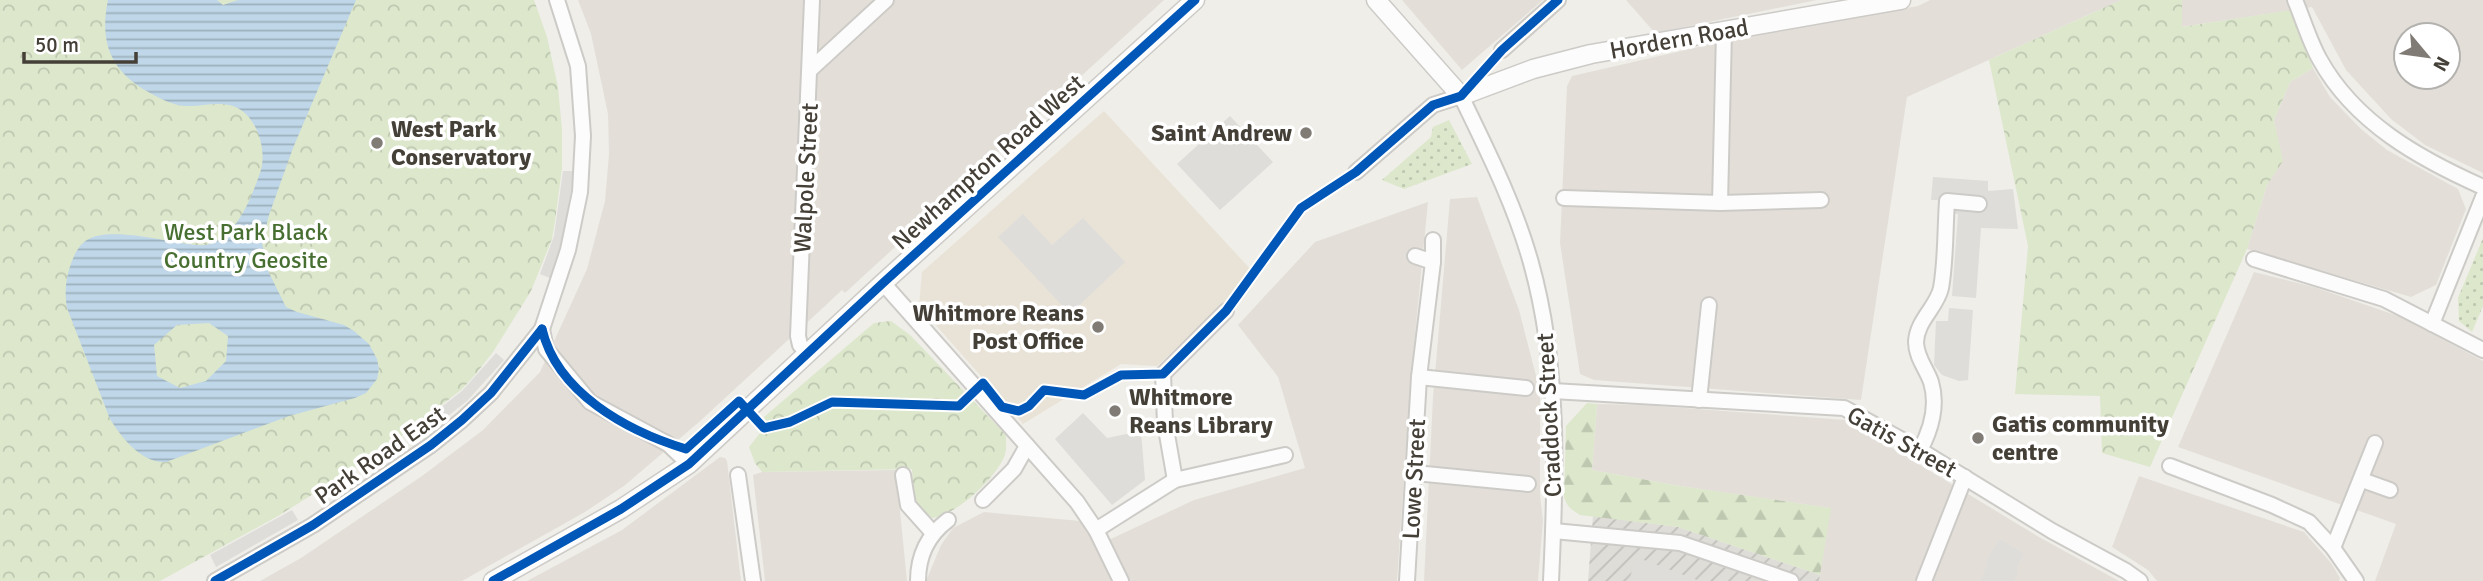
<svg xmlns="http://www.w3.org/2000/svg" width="2483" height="581" viewBox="0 0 2483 581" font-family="Signika,sans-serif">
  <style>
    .residential { fill: #e3dfd8; fill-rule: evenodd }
    .commercial { fill: #e9e3d7 }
    .industrial { fill: url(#industrial-furrows) }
    .grass { fill: url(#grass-dots) }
    .forest { fill: url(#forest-firs) }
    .park { fill: url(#park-crowns) }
    .parking { fill: #deddda }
    .water { fill: url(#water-rules); fill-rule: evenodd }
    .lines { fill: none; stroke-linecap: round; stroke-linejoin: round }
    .minor-casing { stroke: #cdcbc7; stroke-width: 18 }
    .tertiary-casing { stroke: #cdcbc7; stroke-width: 21 }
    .minor { stroke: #fdfcfc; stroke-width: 14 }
    .tertiary { stroke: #fdfcfc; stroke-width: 18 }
    .cycleway-casing { stroke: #fff; stroke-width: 13 }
    .cycleway { stroke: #0057b8; stroke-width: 9 }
    .poi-dot { fill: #807c75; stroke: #fff; stroke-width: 2.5 }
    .labels { text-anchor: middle; stroke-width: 7; stroke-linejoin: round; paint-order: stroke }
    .street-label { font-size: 24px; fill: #443f37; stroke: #fff }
    .poi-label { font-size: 24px; font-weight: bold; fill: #443f37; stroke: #fff; text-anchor: start }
    .park-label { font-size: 24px; fill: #476f31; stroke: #fff }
  </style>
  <defs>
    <pattern id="industrial-furrows" width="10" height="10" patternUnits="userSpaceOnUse" patternTransform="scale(1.75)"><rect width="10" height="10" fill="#dfddd8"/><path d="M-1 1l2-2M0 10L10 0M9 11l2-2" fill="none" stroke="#c1bfba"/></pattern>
    <pattern id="grass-dots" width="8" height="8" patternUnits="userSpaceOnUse" patternTransform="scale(1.75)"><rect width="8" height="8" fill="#dce7cc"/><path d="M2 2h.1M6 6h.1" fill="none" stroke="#bec7b0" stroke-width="1.8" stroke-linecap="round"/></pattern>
    <pattern id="forest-firs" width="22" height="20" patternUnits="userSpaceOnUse" patternTransform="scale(1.75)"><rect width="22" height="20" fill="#dce7cc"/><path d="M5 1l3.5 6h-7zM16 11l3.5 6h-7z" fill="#bec7b0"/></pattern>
    <pattern id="park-crowns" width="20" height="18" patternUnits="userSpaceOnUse" patternTransform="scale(1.75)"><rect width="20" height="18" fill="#dce7cc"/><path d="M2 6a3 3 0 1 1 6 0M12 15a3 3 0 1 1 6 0" fill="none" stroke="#bec7b0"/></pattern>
    <pattern id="water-rules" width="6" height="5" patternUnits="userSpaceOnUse" patternTransform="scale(1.75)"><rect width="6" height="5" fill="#bfd7e8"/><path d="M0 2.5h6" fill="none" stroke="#9db0bd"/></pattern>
  </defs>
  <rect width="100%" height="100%" fill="#efeee9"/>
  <g class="residential">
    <path d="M578,0H1164L845,293L842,290L825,306L699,422L624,486L585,512L462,581H260L301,558L422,476L483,430L540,372L587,269L605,201L609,154L608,114L591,34Z"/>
    <path d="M1402,0H1543L1462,70Z"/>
    <path d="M1626,0H1817L1655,33Z"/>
    <path d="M1930,0H2121L1907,97L1861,400L1594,380L1580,374L1560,243L1567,86L1572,76L1729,40L1918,6Z"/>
    <path d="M2182,0H2483V173L2425,145L2391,119L2346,70L2312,7L2181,27ZM2406,35H2448V77H2406Z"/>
    <path d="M2313,68L2330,97L2361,129L2387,150L2458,189L2466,209L2436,285L2411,297L2247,249L2267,185L2282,161L2274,120L2290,82Z"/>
    <path d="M1477,197L1519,310L1540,391V495L1543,521L1538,581H1424L1433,397L1450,199Z"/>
    <path d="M1428,202L1411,376L1397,581H926L941,545L953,528L984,512L1080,521L1098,545L1194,500L1305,468L1278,377L1238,325L1315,242Z"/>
    <path d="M2254,272L2314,287L2401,317L2483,361V581H2375L2396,524L2178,447Z"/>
    <path d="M1597,404L1643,405L1846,420L2039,537L2119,581H1819L1830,508L1680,486L1592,470Z"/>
    <path d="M720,457L725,458L727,461L741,581H527L622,530Z"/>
    <path d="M896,470L907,581H765L753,475L762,472Z"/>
    <path d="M2139,476L2304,532L2331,563L2340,578L2339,581H2157L2148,570L2112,547Z"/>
  </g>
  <path class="commercial" d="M1104,111L1255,274L1157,366L1121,364L1023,424L919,306L922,272Z"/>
  <path class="industrial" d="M1593,516L1678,527L1820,575L1819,581H1588Z"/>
  <g class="grass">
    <path d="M1449,120L1472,164L1404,189L1382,180L1431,137L1433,127Z"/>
    <path d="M2483,238V306L2472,332L2459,321L2458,298Z"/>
  </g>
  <path class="forest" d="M1587,403L1597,404L1592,470L1680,486L1831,508L1820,575L1678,527L1580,515C1572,510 1567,507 1564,497L1566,426Z"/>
  <g class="park">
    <path d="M0,0H534L547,37L558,87L562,130V168L555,221L552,239L531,291L493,352L475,375L461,390L382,451L278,516L160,581H0Z"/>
    <path d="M2121,0H2182V27L2292,10L2313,68L2290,82L2274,120L2283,161L2267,185L2247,249L2150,467L2102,453L2100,396L2015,394L2028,246L1989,60Z"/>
    <path d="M891,321L910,335L1006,435C1006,442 1007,451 1004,457C994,480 956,515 932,518L914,503L912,469L762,472L755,463L749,447L764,428L766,430L764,417L874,323Z"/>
  </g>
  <g class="parking">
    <path d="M1230,116L1273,162L1220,210L1177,164Z"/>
    <path d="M563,171H573L572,185L563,237L550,278L540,274L554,236Z"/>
    <path d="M1933,177L1988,181V191L2013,189L2018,229L1981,228L1976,298L1952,296L1958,214L1939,213V200H1931Z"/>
    <path d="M1023,214L1052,245L1083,218L1125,262L1070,314L998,237Z"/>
    <path d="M1949,308L1973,310L1968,380L1959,381L1942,375L1934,365L1936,321H1948Z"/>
    <path d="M496,353L504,360L467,401L440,422L434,413L462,391Z"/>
    <path d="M1083,413L1107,438L1141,431L1145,480L1112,505L1055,439Z"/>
    <path d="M292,510L298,520L216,567L210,555Z"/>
    <path d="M2000,539L2024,554L2017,567L2018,572L2014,581H1981L1988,562L1986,561Z"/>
    <path d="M1636,557L1697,580L1698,581H1629Z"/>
  </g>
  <path class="water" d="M108,0H217L223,5L238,0H356L293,148L269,215L262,243L268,271L286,307L297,312L344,325L354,331L369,344L377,359L379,369L377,379L366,393L355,398L289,416L166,462C141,463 122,438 110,419L67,308C64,292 66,276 72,261C75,253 80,244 87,240C108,227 158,240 182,243C193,245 203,247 213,243C239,231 251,198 260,173C268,151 257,114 233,106C217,101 201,107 185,106C173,105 161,99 150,93C111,72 99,43 108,0ZM209,323L228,336L226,361L206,381L180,388L157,376L154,345L177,325Z"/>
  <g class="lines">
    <defs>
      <g id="minor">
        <path d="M2295,0C2303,19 2310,43 2320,60C2355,123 2420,159 2483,187"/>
        <path d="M1502,50L1558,0"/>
        <path d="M811,69L886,0"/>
        <path d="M1356,172L1433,105L1461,96C1487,150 1515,205 1531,263C1560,367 1556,474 1551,581"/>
        <path d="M1564,198L1720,203L1821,200"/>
        <path d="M1720,203L1724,32"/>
        <path d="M1415,256L1433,262"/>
        <path d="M2254,259L2384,299L2483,350"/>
        <path d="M883,283L1077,502L1096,530L1121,581"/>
        <path d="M2432,324L2483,197"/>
        <path d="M542,329L546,349L590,402L668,444L689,464"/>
        <path d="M807,353L800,345L798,336L812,0"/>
        <path d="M1419,377L1526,388"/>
        <path d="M1553,391L1844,408L1920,450L2052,531L2126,571L2140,581"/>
        <path d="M1699,400L1709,305"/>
        <path d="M1920,450C1931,430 1938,405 1931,382C1926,368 1916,357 1916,342C1917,320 1937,307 1941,288C1946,260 1945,229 1947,201L1979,204"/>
        <path d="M2170,466L2272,505L2309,522L2333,548L2356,581"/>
        <path d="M1415,473L1528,484"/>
        <path d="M738,475L753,581"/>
        <path d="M903,475L908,505L933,533"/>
        <path d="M1175,480L1165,423L1163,374L1226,311"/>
        <path d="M2362,480L2390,490"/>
        <path d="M983,500L1014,469L1027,446"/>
        <path d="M1096,530L1175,480L1285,455"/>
        <path d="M1554,531L1680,543L1791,581"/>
        <path d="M2333,548L2375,443"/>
        <path d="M215,581L313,525L431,445L462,420L491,393L542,329L568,250L580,192L583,136L578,66L557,0"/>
        <path d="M918,581C918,556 928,535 948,520"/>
        <path d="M1407,581L1419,377L1433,262V240"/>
        <path d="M1924,581L1965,477"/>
      </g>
      <g id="tertiary">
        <path d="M1376,0L1461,96L1533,69L1591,54L1901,0"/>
        <path d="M493,581L621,509L689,464L883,283L1195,0"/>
      </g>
    </defs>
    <use href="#minor" class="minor-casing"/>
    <use href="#tertiary" class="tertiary-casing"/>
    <use href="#minor" class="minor"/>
    <use href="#tertiary" class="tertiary"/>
    <defs>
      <g id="cycleway">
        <path d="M542,329C557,393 627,431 686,449L739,401L764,428L790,422L832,402L959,406L983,383L1002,407L1019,411L1029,406L1044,390L1084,395L1121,375L1163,374L1226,311L1301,208L1356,172L1433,105L1461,96L1502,50L1558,0"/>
        <path d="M215,581L313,525L431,445L462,420L491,393L542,329"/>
        <path d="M493,581L621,509L689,464L883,283L1195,0"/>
      </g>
    </defs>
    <use href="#cycleway" class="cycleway-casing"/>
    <use href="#cycleway" class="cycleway"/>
  </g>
  <g class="poi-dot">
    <circle cx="1306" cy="133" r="7"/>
    <circle cx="377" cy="143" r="7"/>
    <circle cx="1098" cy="327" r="7"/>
    <circle cx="1115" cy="411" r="7"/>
    <circle cx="1978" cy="438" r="7"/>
  </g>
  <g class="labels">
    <g class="street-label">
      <text transform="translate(1679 39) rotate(-10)" y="8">Hordern Road</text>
      <text transform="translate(988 162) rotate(-42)" y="8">Newhampton Road West</text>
      <text transform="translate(806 178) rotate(-87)" y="8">Walpole Street</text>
      <text transform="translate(1549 415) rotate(-93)" y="8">Craddock Street</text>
      <text transform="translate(1902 442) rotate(29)" y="8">Gatis Street</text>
      <text transform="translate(380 455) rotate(-35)" y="8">Park Road East</text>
      <text transform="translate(1414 479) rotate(-87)" y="8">Lowe Street</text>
    </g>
    <g class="poi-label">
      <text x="391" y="137">West Park<tspan x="391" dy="28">Conservatory</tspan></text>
      <text x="1292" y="141" text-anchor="end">Saint Andrew</text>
      <text x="1084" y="321" text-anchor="end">Whitmore Reans<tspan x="1084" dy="28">Post Office</tspan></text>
      <text x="1129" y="405">Whitmore<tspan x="1129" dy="28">Reans Library</tspan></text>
      <text x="1992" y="432">Gatis community<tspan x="1992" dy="28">centre</tspan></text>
    </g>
    <g class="park-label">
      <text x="246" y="240">West Park Black<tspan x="246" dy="28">Country Geosite</tspan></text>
    </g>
  </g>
  <g transform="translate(2427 56) rotate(119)"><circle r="33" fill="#ffffff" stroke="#b4b2af" stroke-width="2"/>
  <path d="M0-5L12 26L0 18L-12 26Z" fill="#807c75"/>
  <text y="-10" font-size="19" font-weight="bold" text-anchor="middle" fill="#443f37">N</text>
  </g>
  <path d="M24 52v10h112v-10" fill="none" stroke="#443f37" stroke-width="3.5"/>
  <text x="35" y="52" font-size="21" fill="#443f37" stroke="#ffffff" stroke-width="5" paint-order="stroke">50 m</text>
</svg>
